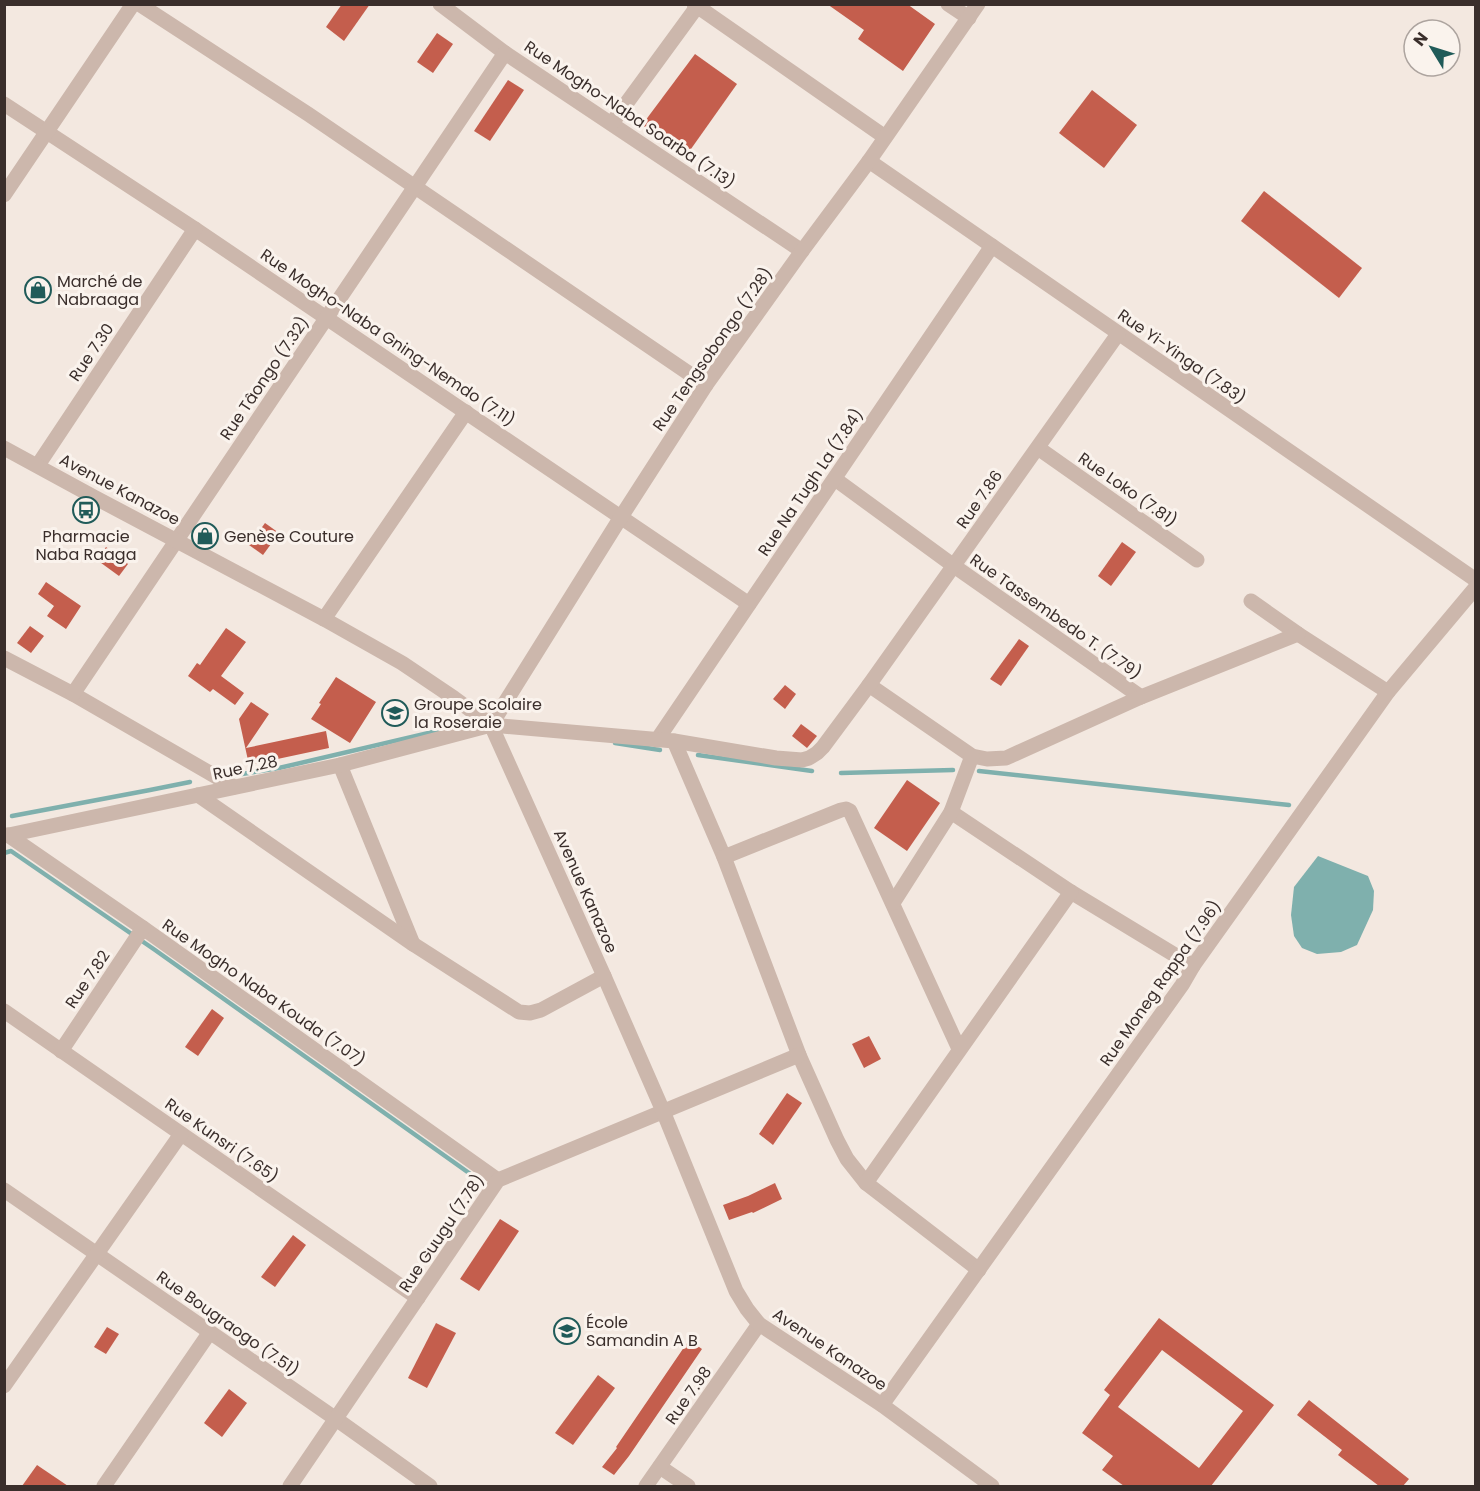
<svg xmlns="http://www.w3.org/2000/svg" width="1480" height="1491" viewBox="0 0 1480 1491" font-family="Poppins,sans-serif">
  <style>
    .water { fill: #7fb0ad }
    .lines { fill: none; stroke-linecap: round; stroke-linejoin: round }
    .stream { stroke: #7fb0ad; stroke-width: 4.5 }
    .building { fill: #c45e4d; fill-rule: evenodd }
    .minor { stroke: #ccb7ac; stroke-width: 15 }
    .tertiary { stroke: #ccb7ac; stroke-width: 15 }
    .labels { text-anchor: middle; stroke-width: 6; stroke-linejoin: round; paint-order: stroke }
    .street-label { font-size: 16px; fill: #3a2e2b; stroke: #faf3ed }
    .poi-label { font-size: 16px; fill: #3a2e2b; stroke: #faf3ed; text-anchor: start }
  </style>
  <rect width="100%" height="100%" fill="#f3e8e0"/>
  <path class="water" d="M1318,856L1368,876L1374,891L1373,910L1357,945L1341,952L1317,954L1302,948L1294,936L1291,915L1294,887Z"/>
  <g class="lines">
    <g class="stream">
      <path d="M615,743L660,750"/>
      <path d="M698,755L812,771"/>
      <path d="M979,771L1289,805"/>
      <path d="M841,773L953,770"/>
      <path d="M236,775L279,768L450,728"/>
      <path d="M12,816L150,790L190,782"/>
      <path d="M4,853L11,851L155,950L476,1178"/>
    </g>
  </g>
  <g class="building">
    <path d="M342,4H370L344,41L326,27Z"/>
    <path d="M827,4H907L935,24L903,71L858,39L864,30Z"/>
    <path d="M437,33L453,44L433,73L417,62Z"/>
    <path d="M695,54L737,84L686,156L642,125Z"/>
    <path d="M508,80L524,90L490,141L474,131Z"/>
    <path d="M1092,90L1137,125L1104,168L1059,133Z"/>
    <path d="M1264,191L1362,268L1339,298L1241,221Z"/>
    <path d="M265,523L279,533L263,555L249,545Z"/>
    <path d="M1122,542L1136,552L1111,586L1098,576Z"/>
    <path d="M106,547L128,564L119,576L97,560Z"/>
    <path d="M46,582L81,606L66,629L47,616L54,606L38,594Z"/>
    <path d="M30,626L44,636L31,653L17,643Z"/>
    <path d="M226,628L246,642L221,676L244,693L235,705L213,689L210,692L188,676L197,663L200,665Z"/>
    <path d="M1019,639L1029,646L1001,686L990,679Z"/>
    <path d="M336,677L376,702L350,743L311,719L321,704L319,703Z"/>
    <path d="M785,685L796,694L785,709L773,699Z"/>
    <path d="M251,702L269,714L246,748L326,731L329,748L249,765L239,719Z"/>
    <path d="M801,724L817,736L807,748L792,736Z"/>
    <path d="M907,780L940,803L907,851L874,828Z"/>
    <path d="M212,1009L224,1018L198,1056L185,1047Z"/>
    <path d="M869,1036L881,1059L864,1068L852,1044Z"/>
    <path d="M787,1093L802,1103L773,1145L759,1134Z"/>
    <path d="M775,1183L782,1199L753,1213L752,1212L729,1220L723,1205L748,1196Z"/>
    <path d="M500,1219L519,1231L479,1291L460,1279Z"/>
    <path d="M293,1235L306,1245L275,1287L261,1277Z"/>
    <path d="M1159,1318L1274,1405L1211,1486H1124L1102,1470L1113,1456L1082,1433L1110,1395L1104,1390ZM1162,1350L1243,1411L1199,1468L1118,1407Z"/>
    <path d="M436,1323L456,1333L427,1388L408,1378Z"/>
    <path d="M107,1327L119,1334L106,1354L94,1347Z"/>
    <path d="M689,1340L702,1349L629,1456L614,1475L602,1467L617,1448L616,1447Z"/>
    <path d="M598,1375L615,1388L573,1445L555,1433Z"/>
    <path d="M229,1389L247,1403L222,1437L204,1423Z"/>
    <path d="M1309,1400L1409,1479L1403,1486H1379L1338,1455L1342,1450L1297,1415Z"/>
    <path d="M37,1465L68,1486H22Z"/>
  </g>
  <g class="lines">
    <g class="minor">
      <path d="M139,4L308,114L706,385"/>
      <path d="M440,4L505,53L802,251"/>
      <path d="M694,4L885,137"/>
      <path d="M948,4L969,18"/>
      <path d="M4,104L195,229L749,604"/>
      <path d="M612,123L699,4"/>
      <path d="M869,161L1476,580"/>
      <path d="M4,195L133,4"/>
      <path d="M1038,448L1197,560"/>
      <path d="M38,465L195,229"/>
      <path d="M835,479L954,566L1141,697"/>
      <path d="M1251,601L1298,634L1388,692"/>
      <path d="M324,619L466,412"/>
      <path d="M4,658L73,694L234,787"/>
      <path d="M869,685L972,756L987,759L1006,758L1141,697L1298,634"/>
      <path d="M73,694L505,53"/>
      <path d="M491,725L621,517L706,385L802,251L869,161L978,4"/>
      <path d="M657,740L992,246"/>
      <path d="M674,741L724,857L799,1055L837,1140L847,1159L866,1183L979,1270"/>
      <path d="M340,765L413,944"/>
      <path d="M198,795L413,944L519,1012L530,1013L541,1010L604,976"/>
      <path d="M951,812L1071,892L1193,966"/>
      <path d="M8,835L143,928L498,1180"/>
      <path d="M4,836L340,765L491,725L674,741L776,758L802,760L809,758L817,753L823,747L869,685L1118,334"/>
      <path d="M724,857L841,810L846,809L850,811L959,1049"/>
      <path d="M893,903L951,812L972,756"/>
      <path d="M4,1011L418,1298"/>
      <path d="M61,1051L143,928"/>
      <path d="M866,1183L1071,892"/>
      <path d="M4,1190L336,1419L430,1486"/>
      <path d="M4,1386L181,1134"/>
      <path d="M882,1405L1182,985L1193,966L1388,692L1476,587"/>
      <path d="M660,1467L688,1486"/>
      <path d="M104,1486L210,1332"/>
      <path d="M290,1486L498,1180L799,1055"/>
      <path d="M646,1486L759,1324"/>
    </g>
    <path class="tertiary" d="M4,448L94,497L324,619L402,663L454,698L491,725L604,976L663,1111L736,1291L747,1309L759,1324L882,1405L992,1486"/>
  </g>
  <defs>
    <symbol id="shop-ring" viewBox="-11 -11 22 22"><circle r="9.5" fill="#faf3ed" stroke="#205b59" stroke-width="1.5"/><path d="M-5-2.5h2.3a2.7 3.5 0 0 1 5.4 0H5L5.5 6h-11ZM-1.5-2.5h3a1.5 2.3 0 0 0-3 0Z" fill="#205b59"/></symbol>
    <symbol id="bus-ring" viewBox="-11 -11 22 22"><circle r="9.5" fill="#faf3ed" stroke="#205b59" stroke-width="1.5"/><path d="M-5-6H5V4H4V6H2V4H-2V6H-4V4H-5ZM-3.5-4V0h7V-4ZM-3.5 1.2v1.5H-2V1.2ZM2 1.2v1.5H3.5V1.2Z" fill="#205b59"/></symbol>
    <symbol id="school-ring" viewBox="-11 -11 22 22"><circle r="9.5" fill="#faf3ed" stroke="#205b59" stroke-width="1.5"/><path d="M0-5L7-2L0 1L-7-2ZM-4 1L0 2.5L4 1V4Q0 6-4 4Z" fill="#205b59"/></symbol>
  </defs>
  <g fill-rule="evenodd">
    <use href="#shop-ring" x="23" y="275" width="30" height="30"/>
    <use href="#bus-ring" x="71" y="495" width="30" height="30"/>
    <use href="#shop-ring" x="190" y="521" width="30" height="30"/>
    <use href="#school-ring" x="380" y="698" width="30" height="30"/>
    <use href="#school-ring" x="552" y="1316" width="30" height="30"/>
  </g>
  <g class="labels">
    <g class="street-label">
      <text transform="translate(630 114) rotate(34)" y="6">Rue Mogho-Naba Soarba (7.13)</text>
      <text transform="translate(388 337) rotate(34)" y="6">Rue Mogho-Naba Gning-Nemdo (7.11)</text>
      <text transform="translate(712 349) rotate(-55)" y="6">Rue Tengsobongo (7.28)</text>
      <text transform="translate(91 352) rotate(-56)" y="6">Rue 7.30</text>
      <text transform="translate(1182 356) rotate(35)" y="6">Rue Yi-Yinga (7.83)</text>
      <text transform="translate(264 378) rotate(-56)" y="6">Rue Tâongo (7.32)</text>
      <text transform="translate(810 482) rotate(-56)" y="6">Rue Na Tugh La (7.84)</text>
      <text transform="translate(120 489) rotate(28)" y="6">Avenue Kanazoe</text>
      <text transform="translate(1128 489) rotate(35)" y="6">Rue Loko (7.81)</text>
      <text transform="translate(979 499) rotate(-55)" y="6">Rue 7.86</text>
      <text transform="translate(1056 616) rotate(35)" y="6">Rue Tassembedo T. (7.79)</text>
      <text transform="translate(245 767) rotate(-12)" y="6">Rue 7.28</text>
      <text transform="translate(586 891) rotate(66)" y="6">Avenue Kanazoe</text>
      <text transform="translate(87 979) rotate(-56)" y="6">Rue 7.82</text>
      <text transform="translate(1160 983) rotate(-55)" y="6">Rue Moneg Rappa (7.96)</text>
      <text transform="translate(264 992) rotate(35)" y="6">Rue Mogho Naba Kouda (7.07)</text>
      <text transform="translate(222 1140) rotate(35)" y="6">Rue Kunsri (7.65)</text>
      <text transform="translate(441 1233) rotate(-56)" y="6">Rue Guugu (7.78)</text>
      <text transform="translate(228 1323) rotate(35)" y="6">Rue Bougraogo (7.51)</text>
      <text transform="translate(830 1349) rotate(34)" y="6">Avenue Kanazoe</text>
      <text transform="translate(688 1395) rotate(-55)" y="6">Rue 7.98</text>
    </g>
    <g class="poi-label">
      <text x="57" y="287">Marché de<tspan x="57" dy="18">Nabraaga</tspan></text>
      <text x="86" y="542" text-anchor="middle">Pharmacie<tspan x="86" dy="18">Naba Raaga</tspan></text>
      <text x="224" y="542">Genèse Couture</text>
      <text x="414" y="710">Groupe Scolaire<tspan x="414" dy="18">la Roseraie</tspan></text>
      <text x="586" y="1328">École<tspan x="586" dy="18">Samandin A B</tspan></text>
    </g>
  </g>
  <rect width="1480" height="1491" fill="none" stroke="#3a2e2b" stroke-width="12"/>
  <g transform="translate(1432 48) rotate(308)"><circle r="28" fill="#faf3ed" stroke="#ada49f" stroke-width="1.5"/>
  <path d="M0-4.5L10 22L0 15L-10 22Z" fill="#205b59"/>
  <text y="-9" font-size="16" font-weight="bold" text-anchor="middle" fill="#3a2e2b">N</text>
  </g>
</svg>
